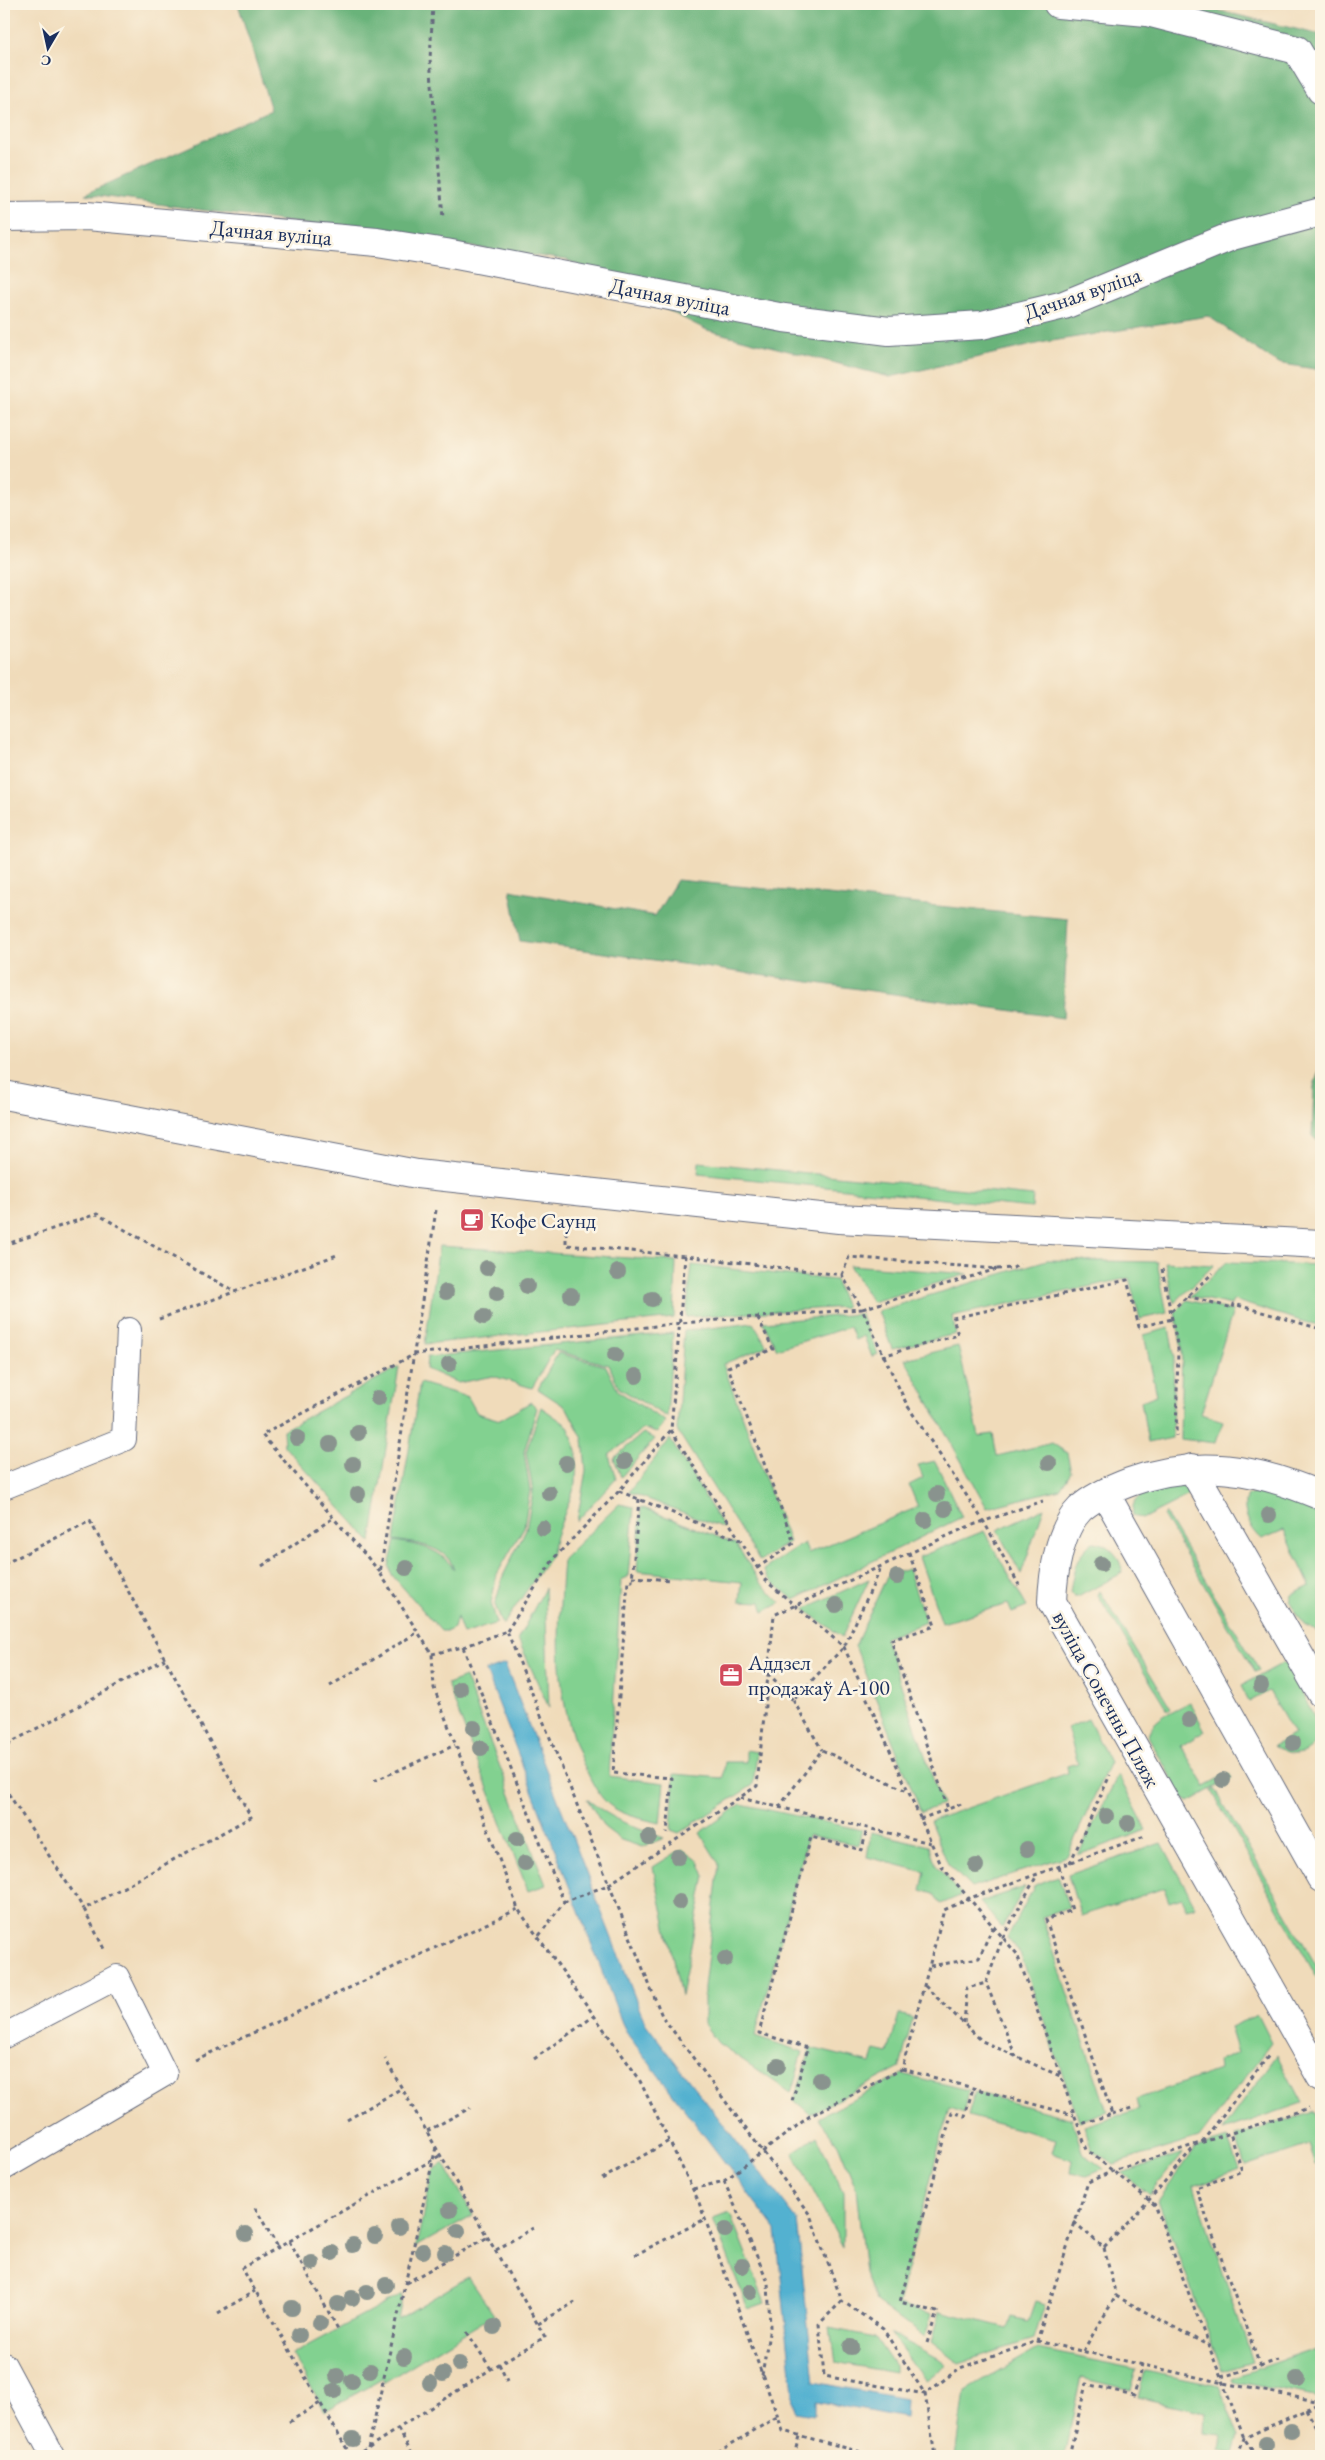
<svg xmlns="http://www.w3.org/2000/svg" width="1325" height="2460" viewBox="0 0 1325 2460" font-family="'EB Garamond',serif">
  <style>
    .green { fill: #82d190; stroke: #4e8077 }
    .forest { fill: #69b37a; stroke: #42716c }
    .water { fill: #52b1d0; stroke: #367097 }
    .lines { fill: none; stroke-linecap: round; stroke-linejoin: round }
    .lane-casing { stroke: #666b7e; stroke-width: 26 }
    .street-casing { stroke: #666b7e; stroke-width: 30 }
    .path { stroke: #666b7e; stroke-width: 3; stroke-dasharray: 4 4; stroke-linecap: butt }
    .lane { stroke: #fff; stroke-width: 24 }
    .street { stroke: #fff; stroke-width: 28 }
    .tree { fill: #89938e }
    .labels { text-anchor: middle; stroke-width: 5; stroke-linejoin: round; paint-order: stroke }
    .street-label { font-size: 22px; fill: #1b2f5e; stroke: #fcf5e5 }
    .poi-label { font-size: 22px; fill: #1b2f5e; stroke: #fcf5e5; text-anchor: start }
  </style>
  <rect width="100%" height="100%" fill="#fcf5e5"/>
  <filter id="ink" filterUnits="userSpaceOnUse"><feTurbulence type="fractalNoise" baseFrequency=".02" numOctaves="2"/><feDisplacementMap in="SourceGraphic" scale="10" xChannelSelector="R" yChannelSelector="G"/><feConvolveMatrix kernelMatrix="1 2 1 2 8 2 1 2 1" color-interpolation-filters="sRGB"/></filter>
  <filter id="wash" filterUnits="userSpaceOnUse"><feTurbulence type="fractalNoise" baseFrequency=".0096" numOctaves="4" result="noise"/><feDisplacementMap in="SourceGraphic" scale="20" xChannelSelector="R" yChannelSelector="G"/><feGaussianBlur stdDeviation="1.12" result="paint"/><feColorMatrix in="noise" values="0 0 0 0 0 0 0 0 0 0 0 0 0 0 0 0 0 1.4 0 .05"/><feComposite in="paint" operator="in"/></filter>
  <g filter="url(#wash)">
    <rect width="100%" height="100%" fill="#f0dbba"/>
    <g class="green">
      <path d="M699,1162L1033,1196L1032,1208L698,1174Z"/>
      <path d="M439,1246L676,1261L674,1318L425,1344Z"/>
      <path d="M1047,1260L1157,1262L1167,1313L1140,1319L1129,1278L952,1316L956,1334L892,1349L878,1311Z"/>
      <path d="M1165,1262L1214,1265L1174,1303Z"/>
      <path d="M1227,1262L1321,1265V1327L1233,1300L1231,1305L1190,1296Z"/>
      <path d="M692,1265L835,1280L846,1307L686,1317Z"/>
      <path d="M849,1265L968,1274L872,1302Z"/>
      <path d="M1187,1300L1233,1311L1201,1414L1223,1421L1216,1443L1180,1439L1182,1349L1175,1312Z"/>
      <path d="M860,1314L878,1354L872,1357L864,1336L855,1340L850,1327L777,1349L763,1322Z"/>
      <path d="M753,1323L767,1346L723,1364L789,1542L760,1561L677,1430L684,1331Z"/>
      <path d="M1169,1328L1174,1355L1172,1438L1148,1443L1141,1401L1157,1395L1144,1335Z"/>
      <path d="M673,1333L667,1417L619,1388L609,1365L554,1350L532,1388L493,1376L458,1383L426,1369L427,1357Z"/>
      <path d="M958,1346L979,1436L993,1434L997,1456L1052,1443L1067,1453L1071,1472L1060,1489L987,1508L905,1359Z"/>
      <path d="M558,1353L606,1366L618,1391L665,1421L657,1433L643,1429L609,1455L616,1479L577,1521L586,1470L583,1439L567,1408L538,1389Z"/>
      <path d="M399,1367L371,1542L284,1446L283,1430Z"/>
      <path d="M420,1383L468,1397L477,1413L500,1420L531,1402L537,1408L524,1452L530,1490L524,1527L497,1574L491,1603L497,1623L463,1634L457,1617L454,1628L448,1631H441L392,1575L389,1566L395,1541C421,1546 438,1547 454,1569C446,1545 416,1544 394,1540Z"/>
      <path d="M541,1407L568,1426L577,1451L576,1483L556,1536L551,1555L503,1625L495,1605L503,1576L526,1529L533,1492L526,1452Z"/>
      <path d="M643,1433L655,1439L621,1477L614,1458Z"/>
      <path d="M670,1439L724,1528L629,1492Z"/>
      <path d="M935,1461L962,1517L794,1600L769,1579L763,1570L804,1543L808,1553L918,1507L909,1485L923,1478L918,1465Z"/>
      <path d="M1173,1484L1188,1489L1187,1496L1142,1519L1133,1515C1129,1492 1156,1489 1173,1484Z"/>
      <path d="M1261,1491L1321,1512V1630L1319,1632L1304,1625L1290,1602L1292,1595L1310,1586L1284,1530L1262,1539C1251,1530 1240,1510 1247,1496Z"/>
      <path d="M619,1504L634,1507L628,1577L621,1580L609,1776L664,1783L660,1823C643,1819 620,1815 607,1803C596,1793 588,1774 582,1761C553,1694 558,1629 563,1559Z"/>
      <path d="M641,1507L736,1544L760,1582L781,1603L764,1612L761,1602L740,1601L742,1582L637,1571Z"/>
      <path d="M1044,1508L1021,1574L997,1530Z"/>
      <path d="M1165,1513L1259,1670L1255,1672L1163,1515Z"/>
      <path d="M984,1531L1027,1607L1012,1613L1008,1604L942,1623L919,1557Z"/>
      <path d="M1093,1542C1108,1542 1122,1558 1122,1573L1078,1597H1074L1070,1592C1073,1573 1076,1554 1093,1542Z"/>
      <path d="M908,1569L926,1622L885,1638L942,1805L921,1812L855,1646L887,1576Z"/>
      <path d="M869,1579L842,1637L804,1609Z"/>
      <path d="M545,1588L549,1708L518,1639Z"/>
      <path d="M1100,1591L1171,1708L1168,1711L1098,1595Z"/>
      <path d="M1283,1663L1288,1665L1320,1729C1318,1753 1292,1762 1274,1746L1294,1734L1269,1691L1249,1702L1241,1686Z"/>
      <path d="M465,1677L546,1885L528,1891L447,1684Z"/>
      <path d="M1190,1702L1205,1731L1181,1746L1205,1786L1229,1773L1232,1778L1189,1802L1183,1799L1148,1736C1150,1719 1176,1710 1190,1702Z"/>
      <path d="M1088,1719L1110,1762L1067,1856L971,1888L948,1864L930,1821L1068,1773L1067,1766L1078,1763L1067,1728Z"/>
      <path d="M746,1750L757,1752L753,1785L679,1833L671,1830L674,1774L723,1778L725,1762H746Z"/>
      <path d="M1118,1775L1147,1830L1078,1855Z"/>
      <path d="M1215,1789L1321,1974V1985L1212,1791Z"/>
      <path d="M587,1799C611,1819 635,1828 664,1838L642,1847L621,1840L604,1827Z"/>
      <path d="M741,1804L862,1830L858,1845L808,1835L755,2036L803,2052L791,2093L718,2043L704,2024V1987L719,1864L700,1833Z"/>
      <path d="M871,1832L929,1846L937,1867L962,1895L941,1904L934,1894L921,1890L925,1872L867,1857Z"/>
      <path d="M1162,1843L1196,1907L1187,1909L1182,1898L1169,1902L1164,1888L1081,1916L1068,1875Z"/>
      <path d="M682,1849L699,1861L705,1876L681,1996L653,1867Z"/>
      <path d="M1058,1876L1069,1908L1042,1917L1107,2111L1079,2121L1020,1953L1007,1938L1035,1885Z"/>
      <path d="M1025,1887L1002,1928L980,1902Z"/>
      <path d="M899,2014L913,2018L900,2067L810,2114L794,2100L811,2048L871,2063L875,2050L888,2053Z"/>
      <path d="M1257,2015L1271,2043L1199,2138L1114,2164L1092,2150L1084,2126L1139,2109L1137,2099L1219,2070L1218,2061L1238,2053L1230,2027Z"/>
      <path d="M1277,2055L1302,2103L1223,2130Z"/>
      <path d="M902,2074L969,2090L964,2113L949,2108L898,2304L932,2314L925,2337L876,2301L865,2273L856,2188L838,2144L818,2118Z"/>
      <path d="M975,2092L1072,2119L1082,2152L1104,2169L1087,2176L1070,2173L1072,2160L1052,2153L1056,2139L968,2116Z"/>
      <path d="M1314,2112L1321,2123V2163L1316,2164L1309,2145L1245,2166L1235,2136Z"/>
      <path d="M817,2136L843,2193V2247L793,2153Z"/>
      <path d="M1227,2138L1239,2170L1194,2186L1253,2362L1222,2371L1158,2201L1196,2148Z"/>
      <path d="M1183,2153L1149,2195L1122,2173Z"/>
      <path d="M444,2163L473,2215L416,2247L433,2170Z"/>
      <path d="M730,2213L765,2303L748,2309L713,2219Z"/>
      <path d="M468,2277L494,2315L383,2383L384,2378L325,2411L292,2354L403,2294L398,2319Z"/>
      <path d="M1035,2301L1045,2304L1034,2339L959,2363L932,2342L940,2311L1007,2328L1011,2317L1028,2321Z"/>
      <path d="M830,2328L875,2337L895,2367V2373L835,2362Z"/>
      <path d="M890,2333L947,2364L925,2380Z"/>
      <path d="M1321,2347V2398L1232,2381L1231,2378Z"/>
      <path d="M1037,2349L1136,2369L1130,2390L1081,2378L1064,2456H956L965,2391Z"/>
      <path d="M1145,2371L1219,2386L1239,2436L1234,2454L1219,2451L1221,2435L1204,2433L1205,2412L1138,2397Z"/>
    </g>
    <g class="forest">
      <path d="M238,4H1191L1321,35V370L1277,363L1208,316L1046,342L890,377L707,330L567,260L85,194L271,110Z"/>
      <path d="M677,880L1068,919L1063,1018L520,941L510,890L655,916Z"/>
      <path d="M1321,1064V1145L1312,1136L1314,1086Z"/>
    </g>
    <path class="water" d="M505,1664L641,2013L646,2024L797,2220L814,2382L906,2399L905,2418L815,2401V2415L795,2412L776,2230L628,2035L622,2023L486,1671Z"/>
  </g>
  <g filter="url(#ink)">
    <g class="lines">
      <defs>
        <g id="lane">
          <path d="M4,1487L124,1439L129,1330"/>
          <path d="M4,2036L117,1977L165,2074L4,2168"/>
          <path d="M4,2365L53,2456"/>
        </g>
        <g id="street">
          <path d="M1058,4L1147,12L1297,50L1321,90"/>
          <path d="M4,217L87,216L377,242L446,253L784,318L889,331L982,325L1064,305L1232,236L1321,212"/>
          <path d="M4,1095L417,1174L839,1219L1321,1244"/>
          <path d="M1192,1468L1321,1693"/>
          <path d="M1105,1493L1321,1878"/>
          <path d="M1321,1496C1256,1468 1198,1458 1130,1482C1114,1488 1093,1497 1080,1509C1059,1530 1053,1574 1052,1602L1321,2077"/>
        </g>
      </defs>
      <use href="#lane" class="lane-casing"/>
      <use href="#street" class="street-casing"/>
      <g class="path">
        <path d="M433,4L430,59L443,218"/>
        <path d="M436,1210L380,1573L432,1654L434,1688L518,1909L638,2077L698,2200L783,2431L876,2456"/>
        <path d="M566,1223V1245L685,1256"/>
        <path d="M4,1245L97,1214L235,1292"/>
        <path d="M997,1269L1013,1268L1020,1264"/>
        <path d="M1162,1269L1178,1349L1176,1436"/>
        <path d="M842,1275L849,1257L997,1269L862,1309L907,1405L984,1522L1019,1585"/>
        <path d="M1187,1296L1233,1308L1234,1304L1321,1329"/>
        <path d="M1171,1311L1213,1273"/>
        <path d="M159,1319L337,1255"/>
        <path d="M882,1356L958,1335L953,1318L1127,1280L1139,1327L1172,1319"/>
        <path d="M671,1430L765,1580L844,1647L942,1867L1017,1954L1087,2150L1155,2205L1244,2438L1256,2456"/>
        <path d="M619,1491L739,1540"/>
        <path d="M639,1499L632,1581H628L613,1773L672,1778L667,1833"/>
        <path d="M909,1553L935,1626L891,1640L948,1809L964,1803"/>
        <path d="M4,1564L90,1521L251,1817L84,1909L104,1949"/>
        <path d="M262,1566L333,1518"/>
        <path d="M757,1568L794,1543L728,1367L773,1349L758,1318"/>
        <path d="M380,1572L262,1435L415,1354L681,1323L862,1309L842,1275L685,1256L671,1430L619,1491L555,1557L507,1631"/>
        <path d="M632,1577L671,1580"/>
        <path d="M463,1647L564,1902L538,1937"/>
        <path d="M432,1654L463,1647L507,1631L662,2016L810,2215L842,2301L883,2329L925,2394L935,2456"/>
        <path d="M768,1673L793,1700L844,1647L882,1566"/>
        <path d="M330,1686L418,1632"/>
        <path d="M793,1700L822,1750"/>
        <path d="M4,1761L10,1743L165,1659"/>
        <path d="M374,1781L455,1745"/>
        <path d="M4,1787L84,1909"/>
        <path d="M740,1798L931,1843"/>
        <path d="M779,1807L822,1750L907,1791"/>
        <path d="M920,1819L948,1809"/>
        <path d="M1070,1863L1110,1775"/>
        <path d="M1059,1867L1072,1910L1046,1920L1112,2114L1078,2125"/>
        <path d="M564,1902L608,1885L757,1786L774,1615L967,1527L1043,1501"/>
        <path d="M930,1966L979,1958L993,1926"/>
        <path d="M925,1986L982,2041L1060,2076"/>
        <path d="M964,2023L967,1988L986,1983"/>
        <path d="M1016,2057L986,1983L1003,1937L1037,1875"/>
        <path d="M534,2059L594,2016"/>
        <path d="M195,2060L518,1909"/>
        <path d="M902,2069L1074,2115"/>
        <path d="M792,2101L808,2048L759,2033L811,1837L862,1850L867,1828"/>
        <path d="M1112,2114L1135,2107"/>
        <path d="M347,2120L402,2088"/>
        <path d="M427,2131L470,2108"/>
        <path d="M1202,2142L1270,2054"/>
        <path d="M602,2179L669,2141"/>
        <path d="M724,2181L810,2116L902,2069L944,1910L970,1898L1145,1836"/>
        <path d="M693,2189L724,2181L768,2282L770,2327L762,2375"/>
        <path d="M255,2208L278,2247"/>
        <path d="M1074,2222L1104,2248L1149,2200L1195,2146"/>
        <path d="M289,2241L338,2329"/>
        <path d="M1104,2248L1116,2296"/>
        <path d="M496,2250L533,2228"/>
        <path d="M635,2255L705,2219"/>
        <path d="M406,2283L488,2237"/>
        <path d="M842,2301L819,2324L824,2376L925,2394L960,2368L1037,2341L1088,2182L1113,2171L1309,2108"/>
        <path d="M218,2313L255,2291"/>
        <path d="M538,2324L575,2302"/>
        <path d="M467,2332L491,2369"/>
        <path d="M1037,2341L1223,2383L1321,2402"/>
        <path d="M927,2343L937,2312L900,2302L952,2112L965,2116L973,2088"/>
        <path d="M1083,2351L1116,2296L1209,2346"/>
        <path d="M499,2364L507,2381"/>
        <path d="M1260,2366L1278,2360"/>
        <path d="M1221,2377L1260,2366L1196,2188L1242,2171L1230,2133"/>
        <path d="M1306,2409L1321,2436"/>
        <path d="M289,2422L320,2403"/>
        <path d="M398,2429L414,2456"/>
        <path d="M368,2448L436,2147"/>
        <path d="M351,2456L242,2268L441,2155"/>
        <path d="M355,2456L499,2364L545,2337L385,2059"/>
        <path d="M711,2456L777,2417"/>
        <path d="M794,2456L799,2436"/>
        <path d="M1069,2456L1086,2384L1134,2395L1142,2364"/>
        <path d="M1238,2456L1244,2438L1321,2403"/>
      </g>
      <use href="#lane" class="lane"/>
      <use href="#street" class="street"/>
    </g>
    <g class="tree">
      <circle cx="487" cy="1268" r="8"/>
      <circle cx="618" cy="1272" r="8"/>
      <circle cx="527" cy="1286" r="8"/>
      <circle cx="446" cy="1292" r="8"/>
      <circle cx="497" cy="1293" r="8"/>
      <circle cx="571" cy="1295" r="8"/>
      <circle cx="652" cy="1299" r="8"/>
      <circle cx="484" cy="1317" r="8"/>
      <circle cx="615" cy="1355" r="8"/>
      <circle cx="449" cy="1364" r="8"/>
      <circle cx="636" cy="1376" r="8"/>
      <circle cx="378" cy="1398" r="8"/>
      <circle cx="358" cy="1433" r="8"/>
      <circle cx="297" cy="1438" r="8"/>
      <circle cx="330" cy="1444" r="8"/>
      <circle cx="625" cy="1461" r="8"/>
      <circle cx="566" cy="1463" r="8"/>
      <circle cx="1049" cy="1463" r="8"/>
      <circle cx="353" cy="1464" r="8"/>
      <circle cx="549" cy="1493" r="8"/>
      <circle cx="358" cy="1494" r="8"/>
      <circle cx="937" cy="1494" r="8"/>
      <circle cx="945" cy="1509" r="8"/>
      <circle cx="1269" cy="1515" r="8"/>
      <circle cx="925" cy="1520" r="8"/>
      <circle cx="543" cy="1528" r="8"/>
      <circle cx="1101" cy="1564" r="8"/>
      <circle cx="406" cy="1568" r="8"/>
      <circle cx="897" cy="1577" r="8"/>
      <circle cx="836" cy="1605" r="8"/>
      <circle cx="1261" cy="1686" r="8"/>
      <circle cx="460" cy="1689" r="8"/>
      <circle cx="1189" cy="1720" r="8"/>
      <circle cx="474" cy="1728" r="8"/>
      <circle cx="1293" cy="1743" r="8"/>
      <circle cx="481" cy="1748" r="8"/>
      <circle cx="1223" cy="1780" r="8"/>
      <circle cx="1106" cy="1816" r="8"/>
      <circle cx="1128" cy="1823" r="8"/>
      <circle cx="649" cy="1837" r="8"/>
      <circle cx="517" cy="1839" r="8"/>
      <circle cx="1027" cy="1849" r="8"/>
      <circle cx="678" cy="1857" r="8"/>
      <circle cx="525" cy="1863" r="8"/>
      <circle cx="976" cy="1866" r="8"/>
      <circle cx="679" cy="1902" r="8"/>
      <circle cx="725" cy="1959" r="8"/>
      <circle cx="778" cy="2066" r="8"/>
      <circle cx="820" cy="2080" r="8"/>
      <circle cx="450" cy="2210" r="8"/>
      <circle cx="399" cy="2227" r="8"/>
      <circle cx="725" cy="2230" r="8"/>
      <circle cx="458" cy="2231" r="8"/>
      <circle cx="246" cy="2234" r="8"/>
      <circle cx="375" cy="2236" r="8"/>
      <circle cx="353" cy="2245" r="8"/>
      <circle cx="423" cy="2251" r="8"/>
      <circle cx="332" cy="2253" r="8"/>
      <circle cx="445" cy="2253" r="8"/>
      <circle cx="312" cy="2263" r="8"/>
      <circle cx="742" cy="2266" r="8"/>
      <circle cx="386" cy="2285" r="8"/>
      <circle cx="367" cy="2292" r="8"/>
      <circle cx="750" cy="2292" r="8"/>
      <circle cx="352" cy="2298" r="8"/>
      <circle cx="338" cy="2304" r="8"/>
      <circle cx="292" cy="2308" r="8"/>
      <circle cx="320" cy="2323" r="8"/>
      <circle cx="494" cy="2327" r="8"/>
      <circle cx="299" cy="2335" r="8"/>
      <circle cx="851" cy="2347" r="8"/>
      <circle cx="404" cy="2357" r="8"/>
      <circle cx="459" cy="2364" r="8"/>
      <circle cx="370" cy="2371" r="8"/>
      <circle cx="443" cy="2374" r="8"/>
      <circle cx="337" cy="2376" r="8"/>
      <circle cx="1297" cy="2379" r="8"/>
      <circle cx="352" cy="2381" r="8"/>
      <circle cx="430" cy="2383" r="8"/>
      <circle cx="334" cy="2391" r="8"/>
      <circle cx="1291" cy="2431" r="8"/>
      <circle cx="353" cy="2439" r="8"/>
      <circle cx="1266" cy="2444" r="8"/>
    </g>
  </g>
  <defs>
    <symbol id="cafe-square" viewBox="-11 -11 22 22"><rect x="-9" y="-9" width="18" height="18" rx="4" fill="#d1495b" stroke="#fcf5e5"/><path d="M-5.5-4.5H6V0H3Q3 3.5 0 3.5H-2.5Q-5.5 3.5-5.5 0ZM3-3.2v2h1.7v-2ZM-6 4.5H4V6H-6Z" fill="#fff"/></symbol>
    <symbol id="office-square" viewBox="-11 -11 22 22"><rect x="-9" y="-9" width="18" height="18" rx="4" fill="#d1495b" stroke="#fcf5e5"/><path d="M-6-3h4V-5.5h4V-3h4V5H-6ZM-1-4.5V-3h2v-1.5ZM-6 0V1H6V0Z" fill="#fff"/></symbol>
  </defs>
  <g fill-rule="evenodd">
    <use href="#cafe-square" x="458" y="1206" width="28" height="28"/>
    <use href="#office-square" x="717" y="1661" width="28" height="28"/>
  </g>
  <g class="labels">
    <g class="street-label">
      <text transform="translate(271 232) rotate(5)" y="8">Дачная вуліца</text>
      <text transform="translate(1082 293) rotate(-19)" y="8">Дачная вуліца</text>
      <text transform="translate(670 296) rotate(11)" y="8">Дачная вуліца</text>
      <text transform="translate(1107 1699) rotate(61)" y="8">вуліца Сонечны Пляж</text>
    </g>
    <g class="poi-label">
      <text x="490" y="1228">Кофе Саунд</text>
      <text x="748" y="1670">Аддзел<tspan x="748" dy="25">продажаў А-100</tspan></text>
    </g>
  </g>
  <rect width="1325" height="2460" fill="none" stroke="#fcf5e5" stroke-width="20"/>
  <g transform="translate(48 48) rotate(189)" stroke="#fcf5e5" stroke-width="4" paint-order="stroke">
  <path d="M0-4L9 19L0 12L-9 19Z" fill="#1b2f5e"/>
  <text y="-8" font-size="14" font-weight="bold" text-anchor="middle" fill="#1b2f5e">С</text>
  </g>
</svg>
